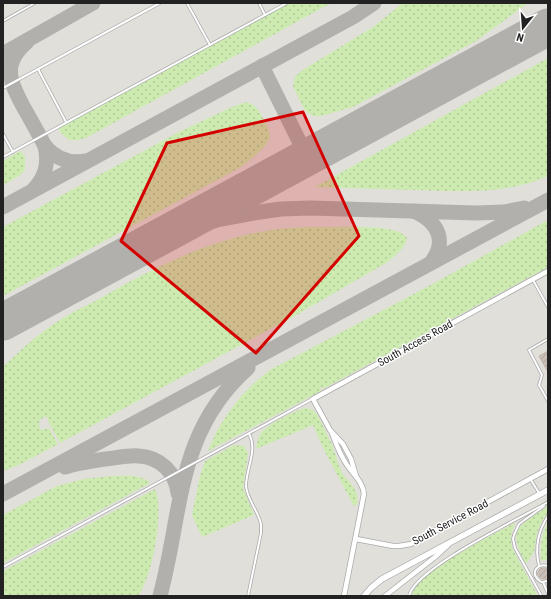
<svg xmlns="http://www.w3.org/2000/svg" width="551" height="599" viewBox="0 0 551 599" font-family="'Roboto Condensed',sans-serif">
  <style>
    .airport { fill: #e1dfda }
    .grass { fill: url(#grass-dots) }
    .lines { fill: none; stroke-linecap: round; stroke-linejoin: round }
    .taxiway { stroke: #b1b0ac; stroke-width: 15 }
    .runway { stroke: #b1b0ac; stroke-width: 37 }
    .building { fill: url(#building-hatch); stroke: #c4b6ab }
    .service-casing { stroke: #a9a9a9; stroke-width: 3.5 }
    .minor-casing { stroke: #a9a9a9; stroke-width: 6 }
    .tertiary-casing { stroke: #a9a9a9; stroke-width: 7 }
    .service { stroke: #fff; stroke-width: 2 }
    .minor { stroke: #fff; stroke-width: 4.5 }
    .tertiary { stroke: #fff; stroke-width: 5.5 }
    .marked { fill: #d40000; fill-opacity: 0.2; stroke: #d40000; stroke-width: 3; stroke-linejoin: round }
    .labels { text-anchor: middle; stroke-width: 3; stroke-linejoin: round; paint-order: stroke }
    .street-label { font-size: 11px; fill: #222; stroke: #fff }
  </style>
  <defs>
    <pattern id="grass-dots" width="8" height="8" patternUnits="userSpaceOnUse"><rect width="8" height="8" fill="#cdebb0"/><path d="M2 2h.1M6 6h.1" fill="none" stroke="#b0c997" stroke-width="1.8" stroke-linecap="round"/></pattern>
    <pattern id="building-hatch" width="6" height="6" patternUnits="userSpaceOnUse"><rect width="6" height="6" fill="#c7bfb8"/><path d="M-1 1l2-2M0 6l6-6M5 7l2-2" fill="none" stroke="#aba49e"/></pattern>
  </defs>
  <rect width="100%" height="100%" fill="#f2efe9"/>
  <rect class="airport" x="3" y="3" width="545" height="593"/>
  <g class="grass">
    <path d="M287,3H331L86,138L78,140H69L60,132L59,128L139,83Z"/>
    <path d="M403,3H528L476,41L353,107L321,116H314L308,113L304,109L293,86L295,77L301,71L373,27Z"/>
    <path d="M548,58V176C506,195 458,191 413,190C380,189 348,188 315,187Z"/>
    <path d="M246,102C256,105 259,110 263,118C273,136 272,139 258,153C252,158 247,163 241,167L3,296V227L177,133L232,107Z"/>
    <path d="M20,151L25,156V170L19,176L3,185V161Z"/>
    <path d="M548,220V267L323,389L322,387L320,388L321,391L208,451C221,418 242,391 270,370L427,287Z"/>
    <path d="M329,227C346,227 398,224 407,238C405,249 395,256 386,263L298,314L60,443L47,419L48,417H44C38,420 38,425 41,430L49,428L58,444L21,464L3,471V367C19,352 35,336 54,324C68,314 84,307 99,299C151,269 206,241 266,231C287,227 308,227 329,227Z"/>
    <path d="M306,408L313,410L317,414L334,449L333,450L337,457L336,458C338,464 341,471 344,476C351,483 360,493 357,504L354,506L326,454L313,425L256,449C257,444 258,438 260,434C266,425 296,410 306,408Z"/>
    <path d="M234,445L244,446L248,453L243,488L254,515L202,537L192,515L200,476L205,461Z"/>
    <path d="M112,476C123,476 142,474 150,483L106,507L105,505L106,507L3,563V515L57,486L84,479Z"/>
    <path d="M155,489C165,511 152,577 138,596H3V571Z"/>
    <path d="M548,506V512L542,521L537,533L534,552L526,564C506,528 519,526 548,506Z"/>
    <path d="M548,522V559L541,561C540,547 541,535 548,522Z"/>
    <path d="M515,523L511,536L512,548L538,596H412C416,573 493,534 515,523Z"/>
  </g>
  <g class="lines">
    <g class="taxiway">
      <path d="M527,38L548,17"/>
      <path d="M27,42C1,64 10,82 24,108C31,120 38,133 45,146C56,159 69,164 86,161"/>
      <path d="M3,54L93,3"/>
      <path d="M262,66L307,157"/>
      <path d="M34,189C46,176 49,163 45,146"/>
      <path d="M3,207L353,17L374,3"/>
      <path d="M414,211C428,217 442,229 439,246C438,253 434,258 431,263"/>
      <path d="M88,276L163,238L191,228L217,220L260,212L281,209L311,208L476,213L504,212L524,208"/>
      <path d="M3,330L34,305L42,301"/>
      <path d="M65,467C78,463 92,461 105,459C116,458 128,455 139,456C160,457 176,473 178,493"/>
      <path d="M3,494L548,200"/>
      <path d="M160,596C183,510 176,432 248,368"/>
    </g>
    <path class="runway" d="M3,322L548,27"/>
  </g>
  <g class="building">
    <path d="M548,351V372L539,356Z"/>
    <path d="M541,568H548V579H542L539,577L537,573Z"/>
  </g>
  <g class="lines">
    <defs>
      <g id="service">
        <path d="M187,3L210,45"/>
        <path d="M259,3L265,15"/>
        <path d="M3,21L35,3"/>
        <path d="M38,69L66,122"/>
        <path d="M3,88L160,3"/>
        <path d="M3,134L13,152"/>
        <path d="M3,157L287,3"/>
        <path d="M533,280L548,307"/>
        <path d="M548,339L529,350L542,375L539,385L548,401"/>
        <path d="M531,480L539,493"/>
        <path d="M539,566C535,549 538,531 548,516"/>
        <path d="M548,566C536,562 529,575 541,582L548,581"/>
        <path d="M3,567L312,399"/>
        <path d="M543,582L548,594"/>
        <path d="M541,595L515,548L513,539L514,535L519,524L544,506"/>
        <path d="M248,596L261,533C261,530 261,527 261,524C258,511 247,499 246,486C246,469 258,449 249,434"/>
        <path d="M409,596C415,568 521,518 548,502"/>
      </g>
      <g id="minor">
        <path d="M332,433C336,444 340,455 347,465C353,474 363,482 364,494L344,596"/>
        <path d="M356,476L351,459L343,444L330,430L313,399L548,271"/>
        <path d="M356,539L393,546H399L411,544L548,469"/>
        <path d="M385,596L435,557L448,545"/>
      </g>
      <path id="tertiary" d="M364,596L371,588L382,579L548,490"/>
    </defs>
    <use href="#service" class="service-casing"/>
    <use href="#minor" class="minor-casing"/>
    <use href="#tertiary" class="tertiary-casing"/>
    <use href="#service" class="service"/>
    <use href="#minor" class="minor"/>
    <use href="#tertiary" class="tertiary"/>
  </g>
  <path class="marked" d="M303,112L359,236L256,353L121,241L167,143Z"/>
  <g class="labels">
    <g class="street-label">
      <text transform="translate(415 343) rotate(-29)" y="4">South Access Road</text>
      <text transform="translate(450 522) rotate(-28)" y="4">South Service Road</text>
    </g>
  </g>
  <rect width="551" height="599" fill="none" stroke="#222222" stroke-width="8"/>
  <g transform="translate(523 28) rotate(197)" stroke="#ffffff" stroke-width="3" paint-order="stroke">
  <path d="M0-3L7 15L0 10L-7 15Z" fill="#222222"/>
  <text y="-6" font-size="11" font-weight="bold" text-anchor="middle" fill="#222222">N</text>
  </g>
</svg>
